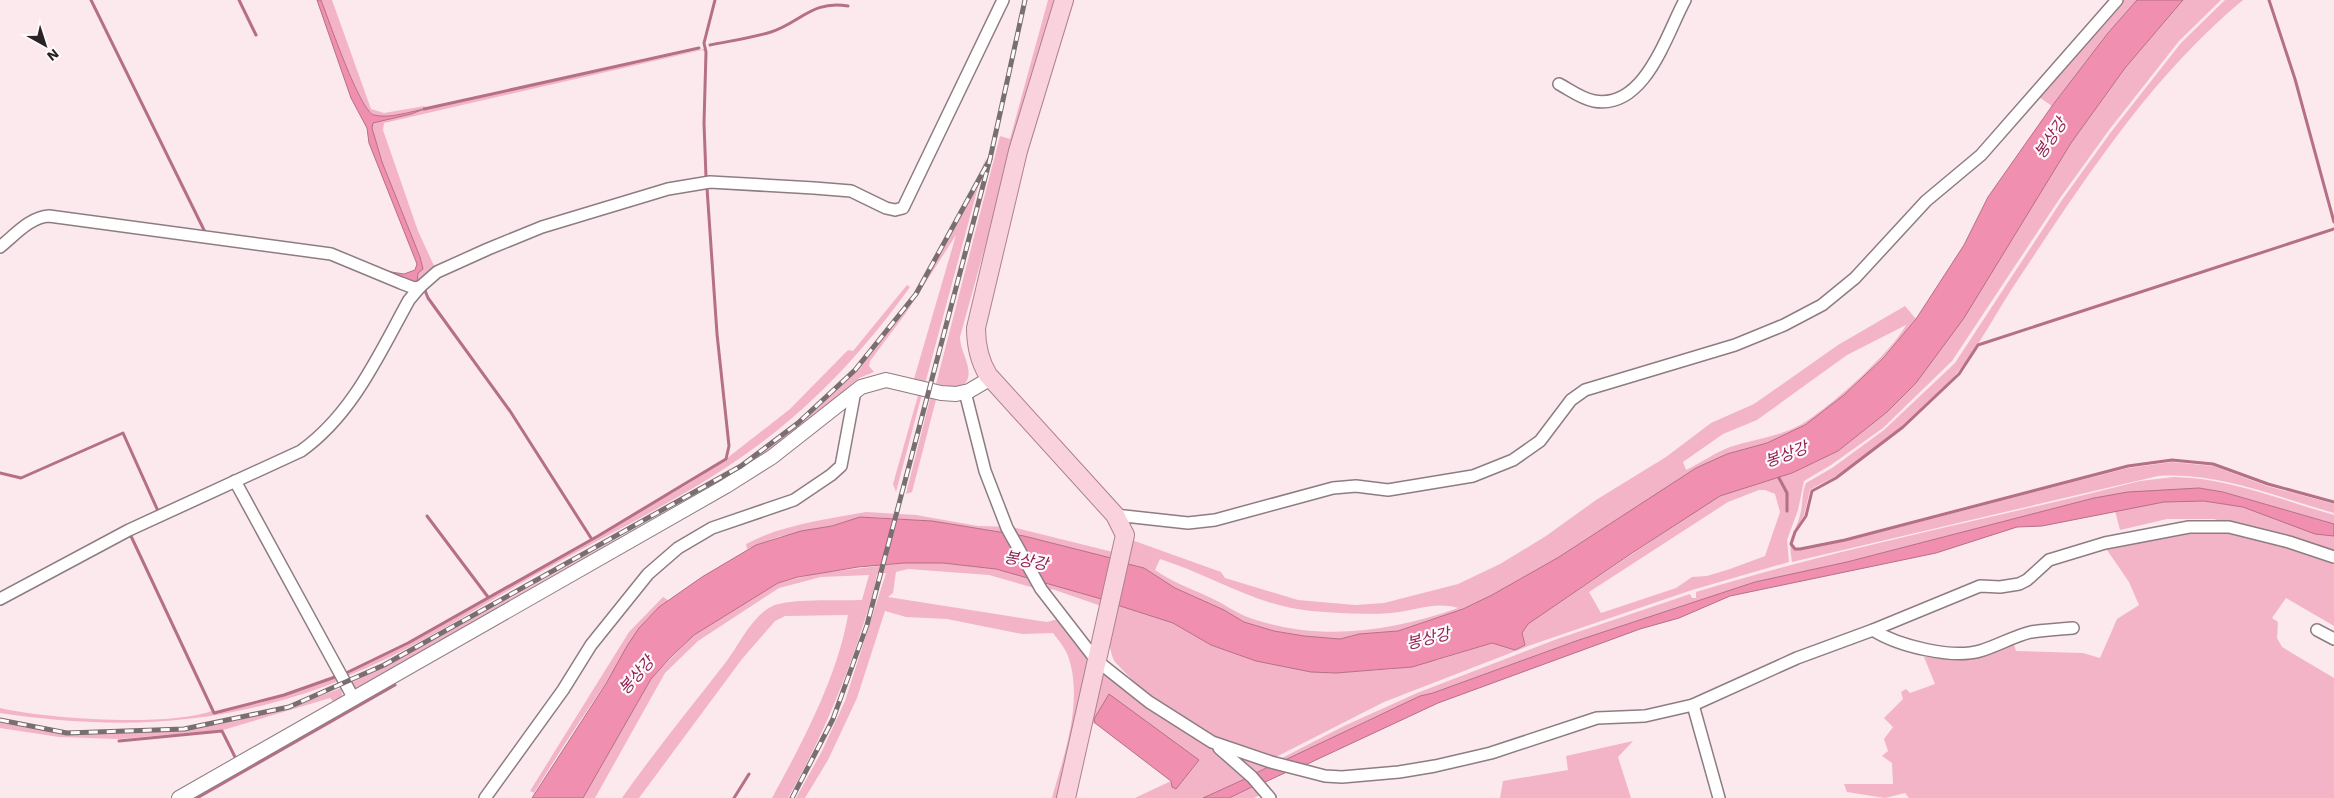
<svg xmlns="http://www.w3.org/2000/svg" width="2334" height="798" viewBox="0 0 2334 798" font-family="'Work Sans','Noto Sans KR',sans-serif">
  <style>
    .green { fill: #f3b4c7; fill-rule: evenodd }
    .water { fill: #f18fb0; stroke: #b56f86 }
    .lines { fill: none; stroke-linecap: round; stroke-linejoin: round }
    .stream { stroke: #b56f86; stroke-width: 3 }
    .minor-casing { stroke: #8d7d82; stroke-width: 14 }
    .tertiary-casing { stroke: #8d7d82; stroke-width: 16 }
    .primary-casing { stroke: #ae818f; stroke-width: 20 }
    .minor { stroke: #fff; stroke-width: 11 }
    .tertiary { stroke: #fff; stroke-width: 14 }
    .primary { stroke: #f9d2de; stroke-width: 18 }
    .rail-casing { stroke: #796e71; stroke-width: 5 }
    .rail { stroke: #fefafb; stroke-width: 3; stroke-dasharray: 9; stroke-linecap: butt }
    .labels { text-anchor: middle; stroke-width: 4.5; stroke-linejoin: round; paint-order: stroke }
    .water-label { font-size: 16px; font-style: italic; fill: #912052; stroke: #fefafb }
  </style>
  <rect width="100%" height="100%" fill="#fbe9ee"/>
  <g class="green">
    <path d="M321,0H332L371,109L384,113L425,106L424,109C409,112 389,119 374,115C360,112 328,18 321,0Z"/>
    <path d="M1048,0H1060L998,200L960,337C960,355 980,376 959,388L936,384L1000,136L1010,139Z"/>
    <path d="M2121,0H2137L2108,33L2052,106L2039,97Z"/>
    <path d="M2183,0H2221L2179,41L2109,130L2060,198L1952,361L1883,428L1831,465L1804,481L1798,510L1787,540L1789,562L1692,590L1531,645L1384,702L1272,759L1212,736L1145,693L1115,662C1105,644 1111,623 1114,604L1173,623L1211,645L1225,650L1256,661L1311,672L1336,673L1394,669L1441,659L1492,643L1515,650L1525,645L1522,633L1528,624L1693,513L1720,496L1792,473L1838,451L1887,412L1916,382L2071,143L2125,68ZM1759,490H1765L1775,494L1780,512L1765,556L1730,569L1707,576L1692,577L1676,588L1601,613L1589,592L1728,502Z"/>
    <path d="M2225,0H2243C2150,77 2085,179 2019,278C1998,309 1980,345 1957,373C1923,413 1879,446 1836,476C1828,481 1818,484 1810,490L1804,515L1791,538V545L1794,550H1800L1845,541L2128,468L2172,462L2213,466L2267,486L2334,504V513C2276,497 2219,472 2158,476L1792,562C1787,535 1796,534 1801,511C1803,501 1802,492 1806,483L1832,468L1884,430L1955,363L2062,200L2111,132L2181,43Z"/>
    <path d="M704,49L705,52L702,50L384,123L383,130L418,231L436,270L417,285H411L331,253L49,214L37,216L0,245L39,211L330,252L417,284L418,273L423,269L420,257L382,162L372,128L373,123L425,109Z"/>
    <path d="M986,157L925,384L914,379L956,235L906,313L870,361L869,366L874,372L859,378L793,434L748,467L356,690L349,684C428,645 505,601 582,558C637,527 696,499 748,462C854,388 942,279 986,157Z"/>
    <path d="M907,285L910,287C865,350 813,406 750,451C685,498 607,534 537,574C475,609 412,651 345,677L344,675L408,644L688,484L726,459L790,409L848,350L853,351Z"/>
    <path d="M1905,306L1916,319L1884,356L1844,395L1805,425L1767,443L1727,454L1696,468L1559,557L1492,595L1463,609L1398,631L1353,635L1340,639L1304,636L1274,631L1244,622L1224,610L1175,588L1144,568L1124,563L1129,539L1221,572L1225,578L1298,600L1355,605L1384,603L1458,584L1500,564L1546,536L1596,500L1666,457L1711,423L1754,404L1838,345ZM1906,325C1893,351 1828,409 1802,424C1779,437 1754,439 1730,447C1714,453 1701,463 1686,470L1683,462L1723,434L1757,420L1847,355ZM1160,559C1211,575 1256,606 1311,611C1337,613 1364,615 1391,613C1414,611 1435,601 1458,608C1390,632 1319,642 1250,618C1236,613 1223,603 1209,597C1190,588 1172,582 1155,570Z"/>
    <path d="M919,392L922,394L896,492L893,484Z"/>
    <path d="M931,395L937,396L912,492L906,494Z"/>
    <path d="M2174,477C2229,478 2281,500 2334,515V524L2224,492L2199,488L2094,498L1847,562L1755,582L1576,641L1433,693C1418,696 1405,705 1391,710C1355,725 1321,745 1285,760L1280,759L1344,726L1417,693L1557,639L1690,594L1692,598H1696V592C1842,547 1992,519 2140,481Z"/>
    <path d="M2204,501L2243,507L2315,533L2334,536V554L2214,519H2167L2120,530L2115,511L2164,502Z"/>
    <path d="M866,512L916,515L978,526L1012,527L1117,553L1115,559L1024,536L932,521L870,517H860L832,526L778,537L747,549L746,544C781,525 827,519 866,512Z"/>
    <path d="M2187,530L2239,532L2330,561L2334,565V626L2286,598L2272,618L2278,622L2277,638L2282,647L2334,678V798H1909L1905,793L1885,798L1847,792L1844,784H1893L1892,763L1882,756L1888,751L1884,739L1893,727L1884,718L1903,699L1901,692L1906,689L1910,693L1935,684L1924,657C1960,659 1979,652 2013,641L2016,651L2083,653L2100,658L2117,619L2139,605L2129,582L2105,547Z"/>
    <path d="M904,563H943L996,569L1105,600L1104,607L1052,589L1048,592L989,575L908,569L896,572L893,593L888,597L1047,622L1058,619L1091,658L1060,798H1052C1064,755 1083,703 1069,659C1066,649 1059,641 1053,633L1022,634L947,619L906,617L885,611L857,698L828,760L805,798H796L822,751L845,701L886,573L877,574C873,597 865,619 858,641C839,696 817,747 788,798H772C802,743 837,678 848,615L785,616L775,621L742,659L639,798H622C655,751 691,707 726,662C739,645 754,612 775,605C795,598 839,601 862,600L869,575L821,577L779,588L698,641L665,673L595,798H583L651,679L694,635L778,583L819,573Z"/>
    <path d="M663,597L669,601C637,620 627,653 607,681C582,718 557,755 534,793L530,791L629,632Z"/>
    <path d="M1100,674L1106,675L1202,742L1247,778L1203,798H1135L1171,781L1176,789L1199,760L1094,719L1095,723L1090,725Z"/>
    <path d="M338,677L339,681C223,726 122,731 0,713V708C49,719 165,727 212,711L213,713L260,703Z"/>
    <path d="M396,679L398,682L194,798H186Z"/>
    <path d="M341,688L343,699L336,704L330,698L223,730L118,739L59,737L0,728V722C119,743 229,734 341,688Z"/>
    <path d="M1633,741L1618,757L1631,798H1500L1503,781L1568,770L1566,756Z"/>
    <path d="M1234,753L1274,764L1254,774Z"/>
    <path d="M1256,785L1264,793L1254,798H1229Z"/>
  </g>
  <g class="water">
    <path d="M317,0H321C328,18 360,112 374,115C389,119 409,112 424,109L411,114L373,123L372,128L382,162L420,257L423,269L418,273L417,284L378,270L404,274L415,270L417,264L369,143L367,128L351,98Z"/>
    <path d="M2137,0H2183L2125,68L2071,143L1964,318L1916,383L1887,412L1838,451L1792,473L1720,496L1632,553L1528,624L1522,633L1525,645L1515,650L1492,643L1412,667L1336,673L1311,672L1256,661L1225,650L1211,645L1173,623L1114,604L1124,563L1144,568L1175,588L1224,610L1244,622L1274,631L1304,636L1340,639L1359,634L1398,631L1463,609L1492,595L1559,557L1696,468L1727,454L1767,443L1805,425L1844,395L1884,357L1916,319L1964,245L1988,197L2052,106L2108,33Z"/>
    <path d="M2199,488L2223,492L2334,524V536L2315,534L2243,507L2204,501L2164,502L2042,526L2017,527L1936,553L1730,596L1679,618L1640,629L1438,703L1303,766L1285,760L1420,696L1433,693L1576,641L1755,582L1847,562L2094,498L2128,492Z"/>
    <path d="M860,517L932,521L1024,536L1115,559L1105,600L996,569L943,563H904L858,567L798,577L778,583L694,635L670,658L651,679L583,798H532L607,682L627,646L639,628L659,607L702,577L756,545L801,531L832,526Z"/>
    <path d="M1109,694L1199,760L1176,789L1172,787L1171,781L1095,723L1094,719Z"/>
    <path d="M1274,764L1289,771L1263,783L1254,774Z"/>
    <path d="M1247,778L1256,785L1229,798H1203Z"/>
  </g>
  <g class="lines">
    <g class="stream">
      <path d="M91,0L205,232"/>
      <path d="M239,0L256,35"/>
      <path d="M2269,0L2295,79L2334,222"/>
      <path d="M710,45C730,41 751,38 771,32C801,22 812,0 848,6"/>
      <path d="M424,109L699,48"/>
      <path d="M706,177L704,123L706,52L704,43L715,0"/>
      <path d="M2334,229L1978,345L1959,374L1903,427L1836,478L1812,491L1806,516L1795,532L1791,544L1795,549H1800L1845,540L2128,466L2172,460L2213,464L2268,484L2334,502"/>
      <path d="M424,288L428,298L510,411L591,538"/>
      <path d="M0,473L21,478L123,433L158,511L162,509"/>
      <path d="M1779,478L1787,493V511"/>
      <path d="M427,516L488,597"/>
      <path d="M130,534L214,713L284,695L335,677"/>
      <path d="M344,674L408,643L598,536L726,459L729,446L717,334L707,188"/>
      <path d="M119,741L222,731L236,759"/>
      <path d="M197,798L395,685"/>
      <path d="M734,798L749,774"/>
    </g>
    <defs>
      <g id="minor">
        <path d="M1559,84C1570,90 1582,99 1594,101C1645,110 1666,35 1685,0"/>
        <path d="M0,247C15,235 30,217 49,216L331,254L401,283L414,288L420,287"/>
        <path d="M965,392L985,471L1007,528L1041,589L1096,660L1149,702L1212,742L1271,762L1325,776L1342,777L1399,772L1435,766L1491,753L1597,718L1645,716L1693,705L1797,658L1873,630L1980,586L2000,587L2019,584L2027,580L2049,560L2105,543L2189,527H2229L2289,542L2334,557"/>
        <path d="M235,481L354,699"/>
        <path d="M1115,515L1188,523L1215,520L1333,488L1356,486L1388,490L1473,476L1513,460L1540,441L1571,400L1585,390L1735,345L1784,325L1822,305L1855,278L1926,201L1981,155L2117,0"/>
        <path d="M0,599L129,530L301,451C353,414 379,354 409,300L420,287L437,272L488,249L542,227L668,189L710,182L814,188L851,191L886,208L895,210L903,208L1003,0"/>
        <path d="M1873,630C1898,646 1952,659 1980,651C1997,646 2014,636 2031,632C2045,630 2059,629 2073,628"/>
        <path d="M2317,630L2334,639"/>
        <path d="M1693,705L1719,798"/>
        <path d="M1219,748L1252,777L1270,798"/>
        <path d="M485,798L563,690L591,645L648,574L678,548L712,528L794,500L831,475L841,466L855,391"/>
      </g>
      <path id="tertiary" d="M179,798L726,486L772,457L861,387L886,380L941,393L956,394L969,391L991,378"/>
      <path id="primary" d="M1064,0L1018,151L976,328C976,345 979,360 988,375L1115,515L1125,535L1066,798"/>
    </defs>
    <use href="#minor" class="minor-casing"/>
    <use href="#tertiary" class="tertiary-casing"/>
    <use href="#primary" class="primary-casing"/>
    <use href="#minor" class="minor"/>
    <use href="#tertiary" class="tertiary"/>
    <use href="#primary" class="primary"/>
    <defs>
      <g id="rail">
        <path d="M0,720L67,733L184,729L289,707L384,665L741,466L798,423L855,370L916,294L990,159"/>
        <path d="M792,798L833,719L867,625L990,159L1025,0"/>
      </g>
    </defs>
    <use href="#rail" class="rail-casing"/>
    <use href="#rail" class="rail"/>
  </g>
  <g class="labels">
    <g class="water-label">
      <text transform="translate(2050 138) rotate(-56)" y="6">봉상강</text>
      <text transform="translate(1786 454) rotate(-20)" y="6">봉상강</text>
      <text transform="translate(1026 560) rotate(10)" y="6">봉상강</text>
      <text transform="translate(1428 638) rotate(-14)" y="6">봉상강</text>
      <text transform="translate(636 675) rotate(-49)" y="6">봉상강</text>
    </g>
  </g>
  <g transform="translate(45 45) rotate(141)" stroke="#fefafb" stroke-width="4" paint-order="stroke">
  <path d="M0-4L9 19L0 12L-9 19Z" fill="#2a2325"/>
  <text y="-8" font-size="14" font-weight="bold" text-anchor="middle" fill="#2a2325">N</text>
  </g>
</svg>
